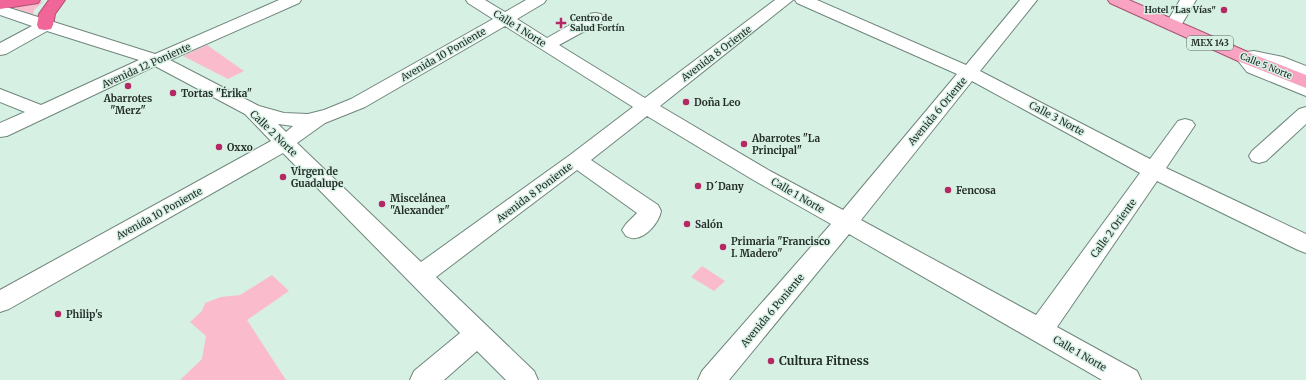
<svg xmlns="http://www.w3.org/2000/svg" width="1306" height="380" viewBox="0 0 1306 380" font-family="Merriweather,serif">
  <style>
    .green { fill: #fabccd }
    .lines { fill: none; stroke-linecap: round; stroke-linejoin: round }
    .minor-casing { stroke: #6f867c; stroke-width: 2 }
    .major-casing { stroke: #a95271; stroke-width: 2 }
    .highway-casing { stroke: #a95271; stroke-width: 2 }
    .minor { fill: #fff; fill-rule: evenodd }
    .major { fill: #f7a3c1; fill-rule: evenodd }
    .highway { fill: #f16698; fill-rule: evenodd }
    .poi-dot { fill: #b42964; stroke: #d7f0e4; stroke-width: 1.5 }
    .labels { text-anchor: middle; stroke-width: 3; stroke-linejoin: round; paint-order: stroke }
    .far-poi-label { font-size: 9px; font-weight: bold; fill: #242e29; stroke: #d7f0e4; text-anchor: end }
    .shield { fill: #d7f0e4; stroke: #5a6861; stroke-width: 1 }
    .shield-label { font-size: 9px; font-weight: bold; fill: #242e29 }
    .far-street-label { font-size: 9px; fill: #242e29; stroke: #d7f0e4 }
    .street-label { font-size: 10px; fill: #242e29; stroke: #d7f0e4 }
    .poi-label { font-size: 10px; font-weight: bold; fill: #242e29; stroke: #d7f0e4; text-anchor: start }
    .near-poi-label { font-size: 12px; font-weight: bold; fill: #242e29; stroke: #d7f0e4; text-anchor: start }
  </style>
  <rect width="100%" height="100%" fill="#d7f0e4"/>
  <g class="green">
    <path d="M44,1L34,10L33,15L12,7Z"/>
    <path d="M207,45L244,71L228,79L183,56Z"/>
    <path d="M702,266L725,281L714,291L691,277Z"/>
    <path d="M272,275L289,291L247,320L286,380H180L202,359L206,336L190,322L202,311L205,303L221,297L240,295Z"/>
  </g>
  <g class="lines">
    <defs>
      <g id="minor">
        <path d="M279,0H301L299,3L170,60L259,106L284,113L308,114L324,110L351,99L493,19L468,3L466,0H485L505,12L526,0H546L544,3L517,19L547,38L589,14L595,13L601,14L603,18L601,22L559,45L645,98L775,0H793L660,106L770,171L843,210L957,74L797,3L795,0H817L966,65L1020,0H1037L980,71L1150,159L1178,121L1185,119L1192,121L1195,125L1166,168L1306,234V253L1298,250L1157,181L1057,327L1137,371L1141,380H1102L849,234L729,380H698L702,371L831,224L755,181L647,116L591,160L658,205L661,211C659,222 647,237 635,238C632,239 629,237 626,236L622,230L626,224L637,213L577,170L436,277L534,371L538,380H506L477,351L444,380H410L414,371L460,333L283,153L9,309L0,312V290L271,141L245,114L155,66L7,136L0,137V123L25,112L0,102V89L41,105L139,60L47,31L6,54L0,55V43L32,26L0,15V5L155,54ZM505,26L633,107L570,155L421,262L297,143L325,123L365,107ZM972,81L1140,173L1036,315L861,220ZM278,124L293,126L286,132Z"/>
        <path d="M1180,0H1196L1179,29L1173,30L1167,29L1165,25Z"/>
        <path d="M1254,51L1283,57L1306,66V78L1270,65L1258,63L1306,83V96L1247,72L1235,57L1238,53Z"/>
        <path d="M1306,107V124L1266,161L1259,163L1252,161L1249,156L1252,151L1299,109Z"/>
      </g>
      <path id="major" d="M1108,0H1129L1250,53L1306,75V88L1238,61L1110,3Z"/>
      <g id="highway">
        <path d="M0,0H40L38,3L0,9Z"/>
        <path d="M49,0H65L55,14L53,25L51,29L45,30L39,29L37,25L39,14Z"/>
      </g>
    </defs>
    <use href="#minor" class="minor-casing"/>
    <use href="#major" class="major-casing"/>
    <use href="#highway" class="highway-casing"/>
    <use href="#minor" class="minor"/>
    <use href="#major" class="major"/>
    <use href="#highway" class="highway"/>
  </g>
  <g class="poi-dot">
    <circle cx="1224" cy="10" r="4"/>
    <path d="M559 17h4v4h4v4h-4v4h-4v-4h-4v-4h4z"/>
    <circle cx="128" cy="86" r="4"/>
    <circle cx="173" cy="93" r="4"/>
    <circle cx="686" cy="102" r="4"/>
    <circle cx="744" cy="144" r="4"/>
    <circle cx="219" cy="147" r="4"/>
    <circle cx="283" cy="177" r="4"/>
    <circle cx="698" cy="186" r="4"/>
    <circle cx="948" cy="190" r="4"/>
    <circle cx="382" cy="204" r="4"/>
    <circle cx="687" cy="224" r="4"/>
    <circle cx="723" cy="247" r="4"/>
    <circle cx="58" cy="314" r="4"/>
    <circle cx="771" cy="361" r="4"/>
  </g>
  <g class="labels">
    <g class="far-poi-label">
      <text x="1216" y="13">Hotel "Las Vías"</text>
      <text x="570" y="21" text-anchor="start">Centro de<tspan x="570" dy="10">Salud Fortín</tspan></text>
    </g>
    <rect class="shield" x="1187" y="36" width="46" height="14" rx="3"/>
    <g class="shield-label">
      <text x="1210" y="46">MEX 143</text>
    </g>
    <g class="far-street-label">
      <text transform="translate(1266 66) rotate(22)" y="3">Calle 5 Norte</text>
    </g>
    <g class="street-label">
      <text transform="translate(520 28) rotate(32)" y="4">Calle 1 Norte</text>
      <text transform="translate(716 53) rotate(-37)" y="4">Avenida 8 Oriente</text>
      <text transform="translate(443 54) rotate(-30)" y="4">Avenida 10 Poniente</text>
      <text transform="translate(146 65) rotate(-24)" y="4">Avenida 12 Poniente</text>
      <text transform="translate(937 111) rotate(-50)" y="4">Avenida 6 Oriente</text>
      <text transform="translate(1057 118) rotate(28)" y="4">Calle 3 Norte</text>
      <text transform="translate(274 133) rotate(44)" y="4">Calle 2 Norte</text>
      <text transform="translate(534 192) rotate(-37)" y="4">Avenida 8 Poniente</text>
      <text transform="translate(798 195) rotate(30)" y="4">Calle 1 Norte</text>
      <text transform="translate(159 213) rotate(-29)" y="4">Avenida 10 Poniente</text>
      <text transform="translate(1113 228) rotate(-54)" y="4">Calle 2 Oriente</text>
      <text transform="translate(772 310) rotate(-50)" y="4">Avenida 6 Poniente</text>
      <text transform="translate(1080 353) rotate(30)" y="4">Calle 1 Norte</text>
    </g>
    <g class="poi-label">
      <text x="181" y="97">Tortas "Érika"</text>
      <text x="128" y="102" text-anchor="middle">Abarrotes<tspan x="128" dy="12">"Merz"</tspan></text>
      <text x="694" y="106">Doña Leo</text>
      <text x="752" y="142">Abarrotes "La<tspan x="752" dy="12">Principal"</tspan></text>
      <text x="227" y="151">Oxxo</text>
      <text x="291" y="175">Virgen de<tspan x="291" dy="12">Guadalupe</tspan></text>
      <text x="706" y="190">D´Dany</text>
      <text x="956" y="194">Fencosa</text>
      <text x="390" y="202">Miscelánea<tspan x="390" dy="12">"Alexander"</tspan></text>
      <text x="695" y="228">Salón</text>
      <text x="731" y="245">Primaria "Francisco<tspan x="731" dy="12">I. Madero"</tspan></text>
      <text x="66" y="318">Philip's</text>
    </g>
    <g class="near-poi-label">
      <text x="779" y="365">Cultura Fitness</text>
    </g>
  </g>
</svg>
